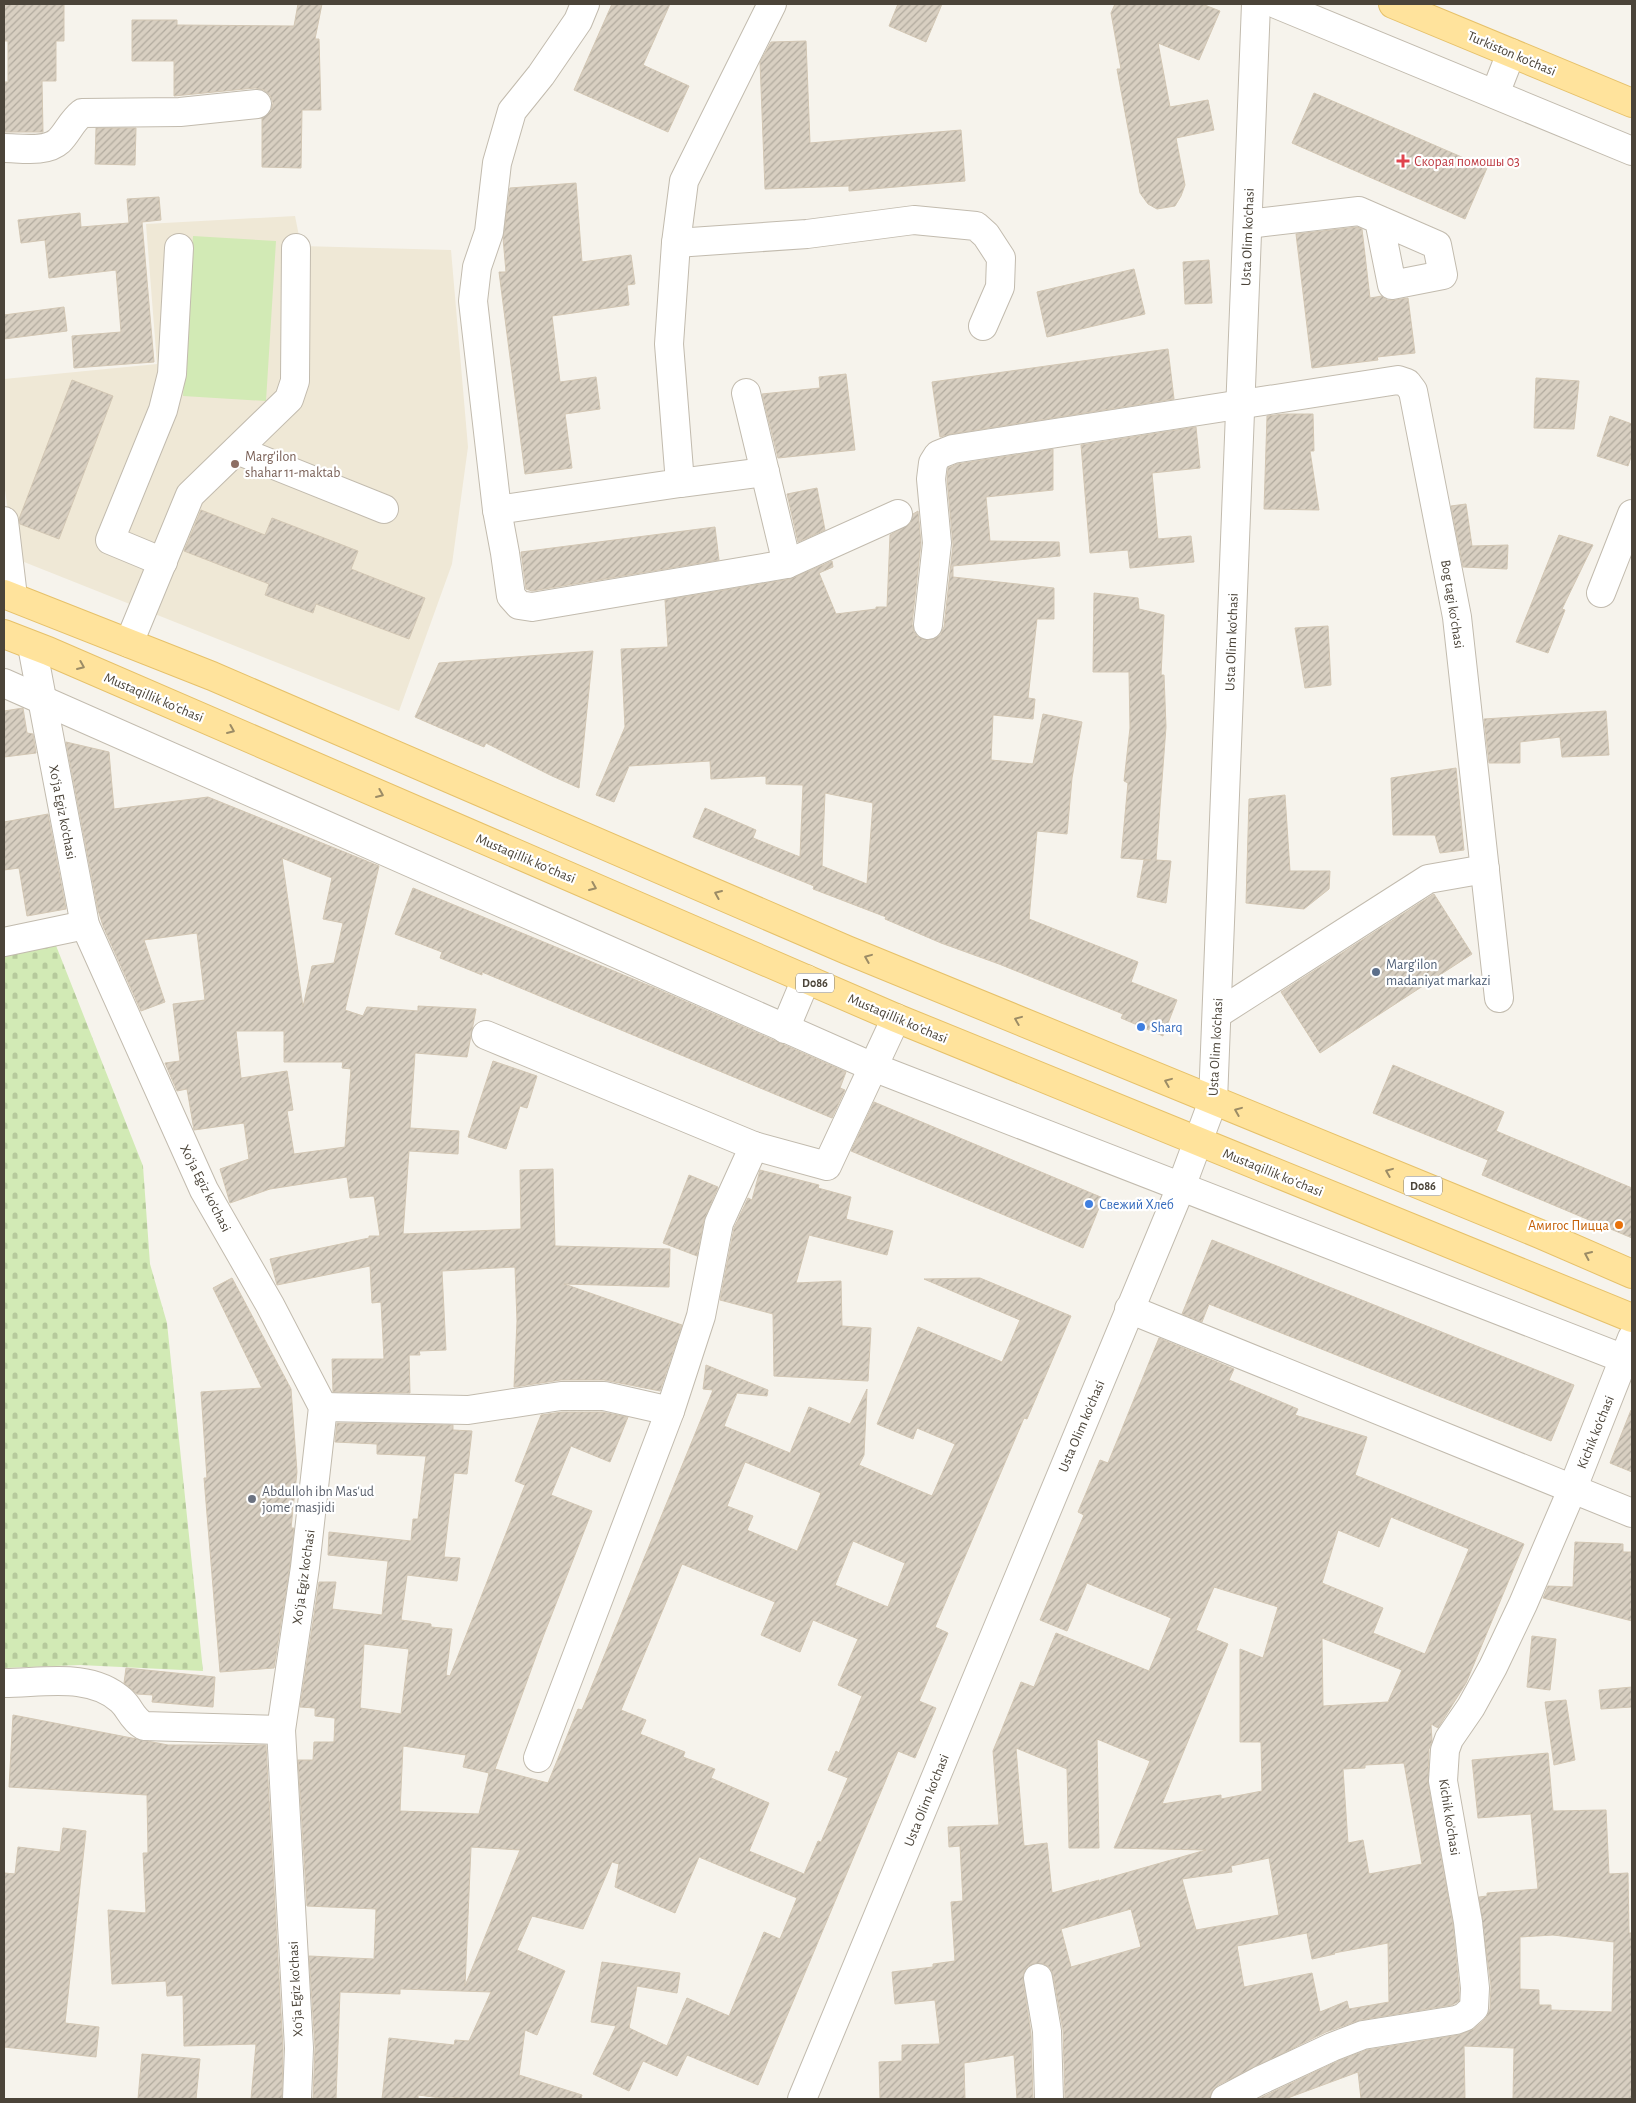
<svg xmlns="http://www.w3.org/2000/svg" width="1636" height="2103" viewBox="0 0 1636 2103" font-family="'Alegreya Sans',sans-serif">
  <style>
    .education { fill: #efe8d6 }
    .cemetery { fill: url(#cemetery-stones) }
    .pitch { fill: #d2eab5 }
    .building { fill: url(#building-hatch); stroke: #d3c7b4; fill-rule: evenodd }
    .lines { fill: none; stroke-linecap: round; stroke-linejoin: round }
    .minor-casing { stroke: #c2bbae; stroke-width: 30 }
    .major-casing { stroke: #e6c16a; stroke-width: 30 }
    .minor { stroke: #fff; stroke-width: 28 }
    .major { stroke: #ffe39c; stroke-width: 28 }
    .oneway { stroke: #9c8c66 }
    .health-dot { fill: #e0444e; stroke: #fff; stroke-width: 2 }
    .education-dot { fill: #8d6e63; stroke: #fff; stroke-width: 2 }
    .service-dot { fill: #5c6f8a; stroke: #fff; stroke-width: 2 }
    .shop-dot { fill: #3f7fe0; stroke: #fff; stroke-width: 2 }
    .food-dot { fill: #e8710a; stroke: #fff; stroke-width: 2 }
    .worship-dot { fill: #6b7280; stroke: #fff; stroke-width: 2 }
    .labels { text-anchor: middle; stroke-width: 4.5; stroke-linejoin: round; paint-order: stroke }
    .shield { fill: #fff; stroke: #817c74; stroke-width: 1 }
    .shield-label { font-size: 12px; font-weight: bold; fill: #4b4439 }
    .street-label { font-size: 14px; fill: #4b4439; stroke: #fff }
    .health-label { font-size: 14px; fill: #be3a42; stroke: #fff; text-anchor: start }
    .education-label { font-size: 14px; fill: #785e54; stroke: #fff; text-anchor: start }
    .service-label { font-size: 14px; fill: #4e5e75; stroke: #fff; text-anchor: start }
    .shop-label { font-size: 14px; fill: #366cbe; stroke: #fff; text-anchor: start }
    .food-label { font-size: 14px; fill: #c56008; stroke: #fff; text-anchor: end }
    .worship-label { font-size: 14px; fill: #5b616d; stroke: #fff; text-anchor: start }
  </style>
  <defs>
    <pattern id="cemetery-stones" width="16" height="16" patternUnits="userSpaceOnUse" patternTransform="scale(1.25)"><rect width="16" height="16" fill="#d2eab5"/><path d="M2 7V4a2 2 0 0 1 4 0v3zM10 15v-3a2 2 0 0 1 4 0v3z" fill="#b6ca9c"/></pattern>
    <pattern id="building-hatch" width="6" height="6" patternUnits="userSpaceOnUse" patternTransform="scale(1.25)"><rect width="6" height="6" fill="#d8cfc1"/><path d="M-1 1l2-2M0 6l6-6M5 7l2-2" fill="none" stroke="#b1aa9e"/></pattern>
  </defs>
  <rect width="100%" height="100%" fill="#f6f3ec"/>
  <path class="education" d="M295,216L301,246L451,250L468,447L452,564L399,711L14,558L4,482V379L157,364L146,224Z"/>
  <path class="cemetery" d="M55,943L143,1166L150,1264L167,1323L203,1671L80,1665L4,1668V947Z"/>
  <path class="pitch" d="M193,236L276,241L266,401L183,396Z"/>
  <g class="building">
    <path d="M4,4H64V41H56V81H42L43,132H4V82H8V41H4Z"/>
    <path d="M298,4H322L315,39H319L321,110H302L301,168L262,167V118L271,111L273,103L270,95L264,90L255,88L174,96V61H132V20H177V25L294,26Z"/>
    <path d="M612,4H670L643,65L689,86L668,132L574,90Z"/>
    <path d="M898,4H942L926,42L889,26Z"/>
    <path d="M1115,4H1202L1220,11L1199,60L1158,43L1170,107L1208,100L1214,130L1176,138L1185,185L1181,196L1175,206L1157,209L1148,204L1140,193L1117,69H1121L1111,13Z"/>
    <path d="M806,41L810,143L961,130L965,181L849,191V186L765,189L760,62L771,42Z"/>
    <path d="M1314,93L1487,168L1465,219L1292,143Z"/>
    <path d="M96,128H136L135,165L95,164Z"/>
    <path d="M576,183L582,262L631,255L635,284L627,285L629,305L552,316L560,382L596,377L600,409L565,414L572,468L525,474L499,272H506L503,238L510,188Z"/>
    <path d="M159,197L161,220L142,222L154,362L74,368L72,336L121,332L116,270L49,278L45,240L21,243L18,220L80,213L81,227L129,223L127,199Z"/>
    <path d="M1357,227L1362,229L1370,298L1382,296L1387,300H1395L1408,298L1415,353L1377,357L1378,360L1312,368L1296,234Z"/>
    <path d="M1209,260L1212,303L1185,304L1183,262Z"/>
    <path d="M1134,269L1145,314L1047,337L1037,292Z"/>
    <path d="M64,307L67,331L4,339V315Z"/>
    <path d="M1168,349L1174,399L951,434L940,437L932,382Z"/>
    <path d="M846,374L855,450L778,458L762,394L820,388L819,377Z"/>
    <path d="M1536,378L1579,381L1574,429L1534,428Z"/>
    <path d="M72,380L113,396L59,539L20,524L19,519Z"/>
    <path d="M1283,414H1313L1314,451H1310L1319,510L1264,509L1267,416Z"/>
    <path d="M1610,416L1632,424V454L1628,466L1597,456Z"/>
    <path d="M1196,427L1200,468L1152,473L1158,539L1191,536L1194,562L1130,568L1128,550L1090,553L1081,445Z"/>
    <path d="M1053,449V490L986,497L990,541L1059,542L1060,556L953,566V577L1054,588V619H1037L1028,698L1035,699L1033,719L993,715L991,760L1033,764L1043,714L1082,722L1072,778L1067,834L1037,831L1029,919L1138,962L1131,982L1177,1000L1163,1036L1121,1018L1123,1014L999,964L941,943L885,919L886,917L813,889L814,886L693,837L705,808L756,830L753,838L800,857L803,785L766,784V776L711,779L710,761L629,766L614,802L596,795L625,727L621,649L668,647L665,600L790,579L832,561L833,567L819,573L836,614L876,609V607H887L890,535L910,523L913,514L918,511L921,543L912,624L914,632L918,637L926,640L934,639L940,635L944,627L953,545L947,479L948,468L957,464ZM825,793L873,803L867,884L822,866Z"/>
    <path d="M817,488L825,530L798,542L787,494Z"/>
    <path d="M1466,504L1472,546L1508,545L1507,569L1463,567L1451,506Z"/>
    <path d="M201,510L265,535L272,518L358,551L351,569L425,598L409,639L316,604L313,613L265,595L269,584L184,551Z"/>
    <path d="M715,527L719,560L532,591L526,589L521,552Z"/>
    <path d="M1559,535L1593,545L1562,609L1565,610L1548,653L1516,642Z"/>
    <path d="M1094,593L1138,598L1139,609L1164,615L1161,675H1164L1166,727L1156,860L1171,861L1166,903L1137,897L1144,860H1151L1121,858L1128,783L1124,781L1130,728L1129,672H1093Z"/>
    <path d="M1328,626L1331,685L1305,688L1295,628Z"/>
    <path d="M593,651L579,788L552,776L486,743L484,747L415,717L439,663Z"/>
    <path d="M23,708L27,733L33,734L36,753L4,757V711Z"/>
    <path d="M1606,711L1609,755L1562,757L1560,737L1520,742V763H1489L1484,719Z"/>
    <path d="M66,742L109,752L114,809L208,797L379,866L345,1010L363,1016L367,1007L418,1011V1006L476,1009L467,1057L415,1053L410,1128L459,1131L458,1154L409,1151L403,1234L521,1229L520,1170L553,1169L555,1246L670,1249L669,1287L564,1284L682,1325L660,1391L604,1380H561L514,1387L517,1321L515,1267L442,1271L446,1350L419,1351L420,1355H409L410,1393L333,1392L332,1359H384L381,1302L372,1303L370,1266L277,1285L270,1259L369,1238V1236H380L374,1196L350,1198L347,1177L270,1189L230,1203L220,1169L249,1159L244,1123L194,1130L187,1089L177,1091L165,1063L180,1061L173,1004L205,1000L197,933L144,940L165,1002L141,1011L103,926L98,910ZM282,858L332,878L323,919L343,923L334,963L312,966L303,1007ZM236,1031H284V1062H343L342,1068L351,1069L345,1147L294,1154L287,1111L293,1110L287,1071L241,1078Z"/>
    <path d="M1456,768L1464,850L1440,853L1435,835H1393L1391,778Z"/>
    <path d="M1285,795L1290,871H1330L1329,889L1304,909L1246,903L1249,799Z"/>
    <path d="M48,814L66,909L27,916L19,868L4,870V822Z"/>
    <path d="M413,888L655,988L846,1072L840,1088L845,1090L832,1118L482,972V975L440,958L442,952L395,934Z"/>
    <path d="M1434,894L1472,954L1320,1053L1281,992Z"/>
    <path d="M493,1061L537,1076L527,1108L520,1106L506,1149L468,1137Z"/>
    <path d="M1393,1065L1504,1112L1496,1131L1632,1188V1238L1482,1175L1488,1160L1373,1113Z"/>
    <path d="M874,1102L1103,1198L1083,1248L851,1151Z"/>
    <path d="M760,1170L819,1185L818,1188L851,1197L846,1219L893,1231L887,1255L809,1235L796,1283L841,1281L842,1326L871,1328L868,1381L774,1376L773,1314L720,1300L734,1228L748,1198L752,1200Z"/>
    <path d="M689,1175L718,1187L704,1220L697,1256L663,1243Z"/>
    <path d="M1212,1240L1574,1385L1551,1441L1209,1304L1202,1322L1182,1314Z"/>
    <path d="M232,1278L291,1389L297,1472L291,1528H294L290,1565L274,1668L220,1672L204,1478H207L201,1392L262,1388L213,1288Z"/>
    <path d="M980,1278L1071,1316L1027,1419L1024,1418L935,1627L948,1633L919,1701L936,1708L915,1758L898,1751L758,2085L687,2055L677,2076L643,2061L629,2091L593,2074L616,2026L591,2022L602,1962L680,1973L677,1993L637,1986L629,2028L667,2046L687,1998L729,2016L764,1932L780,1939L797,1898L699,1857L675,1913L615,1887L619,1864L612,1862L583,1929L532,1916L517,1950L565,1971L537,2035L525,2030L519,2075L582,2095L581,2099H472L449,2097V2099L418,2095V2099H382L389,2038L454,2045L455,2040L469,2041L491,1992L400,1989V1994L340,1992L336,2099H313L315,2047L309,1956L374,1959L376,1909L307,1906L298,1760H313L314,1742H334L335,1718L315,1716V1708L300,1707L319,1582H336L332,1609L382,1615L388,1561L328,1555L329,1532L411,1541L413,1519H418L426,1456L377,1454V1444L335,1442L337,1423L453,1425V1430L472,1431L467,1474L454,1473L444,1557L460,1558L457,1581L407,1575L401,1620L431,1624V1627L452,1629L446,1675L450,1676L525,1485L515,1481L541,1415L562,1412H602L628,1417L610,1462L571,1446L551,1495L592,1511L543,1637L495,1769L548,1783L578,1709L582,1710L713,1390L703,1389L706,1365L768,1390L767,1396L737,1393L724,1426L790,1453L809,1407L850,1424L867,1389L864,1455L859,1465L932,1496L955,1444L917,1428L913,1439L877,1424L918,1327L1002,1362L1020,1320L924,1279ZM745,1462L821,1493L797,1551L747,1530L753,1516L727,1506ZM853,1541L905,1563L888,1607L835,1585ZM682,1564L775,1602L761,1635L800,1652L813,1620L858,1639L838,1685L862,1696L839,1753L836,1751L828,1770L848,1778L821,1842L818,1841L804,1874L749,1851L769,1803L711,1778L715,1769L683,1757L685,1752L640,1734L646,1720L621,1710ZM364,1644L409,1649L401,1714L360,1708ZM403,1746L466,1755L463,1767L489,1773L479,1814L400,1811ZM471,1847L520,1850L465,1986Z"/>
    <path d="M1159,1338L1234,1369L1229,1380L1298,1409L1295,1415L1367,1437L1355,1475L1524,1544L1466,1683L1438,1728L1431,1724L1432,1741L1429,1749L1428,1784L1453,1924L1459,1988V2001L1452,2005L1360,2020L1326,2032L1218,2085L1212,2091L1210,2099H1065L1063,2030L1053,1975L1050,1968L1044,1964L1035,1963L1028,1966L1024,1972L1023,1980L1031,2033L1033,2099H1017L1014,2055L964,2063L965,2099H880L879,2062L902,2061V2045L940,2044L935,2000L895,2004L892,1972L933,1967V1964L955,1961L951,1902L963,1901L960,1846L949,1847L948,1827L999,1825L993,1751L1021,1682L1034,1687L1056,1633L1149,1671L1171,1618L1087,1583L1067,1631L1040,1620L1084,1515L1078,1512L1100,1460L1108,1463ZM1391,1517L1469,1549L1425,1654L1373,1633L1383,1608L1322,1583L1338,1530L1379,1547ZM1214,1587L1278,1607L1263,1658L1240,1649V1742H1261L1262,1791L1221,1799V1795L1162,1804L1228,1644L1196,1630ZM1322,1638L1402,1670L1388,1702L1323,1706ZM1097,1739L1150,1761L1114,1848L1206,1850L1101,1880L1099,1883V1880L1052,1893L1047,1843L1024,1846L1016,1748L1067,1769L1069,1848H1099ZM1404,1763L1422,1864L1369,1874L1363,1840L1348,1843L1343,1769L1365,1768V1765ZM1269,1858L1279,1915L1196,1930L1182,1879L1232,1872L1231,1866ZM1131,1909L1141,1947L1071,1967L1061,1929ZM1307,1933L1312,1959L1335,1954L1334,1953L1388,1943L1389,2002L1349,2009L1347,2001L1320,2012L1312,1973L1244,1987L1237,1946Z"/>
    <path d="M1631,1410H1632V1472L1610,1463Z"/>
    <path d="M1575,1542L1623,1544V1552H1632V1621L1543,1598L1548,1586L1573,1587Z"/>
    <path d="M1532,1636L1556,1639L1550,1690L1527,1687Z"/>
    <path d="M126,1668L215,1677L213,1707L152,1702L153,1695L137,1694L124,1683Z"/>
    <path d="M1632,1687V1707L1601,1709L1599,1690Z"/>
    <path d="M1566,1700L1575,1760L1554,1765L1545,1702Z"/>
    <path d="M13,1715L168,1745H266L283,2048L282,2099H251L256,2044L184,2046L183,1995L167,1996L166,1981L112,1984L108,1910L146,1913L143,1853H148L147,1795L9,1787Z"/>
    <path d="M1548,1753L1553,1811L1606,1810L1609,1874L1628,1873L1629,1933H1632V2099H1513L1514,2048L1464,2046L1465,2099H1361L1358,2072L1285,2099H1258L1338,2061L1367,2050L1459,2035L1474,2029L1485,2019L1490,2009L1491,1986L1479,1897L1487,1896V1893L1538,1889L1531,1814L1478,1818L1472,1760ZM1553,1935L1614,1942L1612,2012L1551,2010V2005H1539V1990L1520,1989V1937Z"/>
    <path d="M63,1828L86,1831L65,2023L99,2027L96,2057L4,2047V1873L15,1874L18,1847L60,1852Z"/>
    <path d="M142,2054L200,2059L196,2099H138Z"/>
  </g>
  <g class="lines">
    <defs>
      <g id="minor">
        <path d="M585,4L578,21L541,75L512,111L497,163L489,232L477,267L473,301L497,510L505,553L511,596L519,605L532,607L787,564L898,514"/>
        <path d="M1276,4L1632,151"/>
        <path d="M1495,94L1511,53"/>
        <path d="M4,148C20,148 46,153 59,141C68,132 71,122 82,113L180,112L257,104"/>
        <path d="M1248,224L1359,211L1437,245L1443,275L1392,285L1379,220"/>
        <path d="M676,243L807,234L914,220L976,226L986,235L1001,258L1000,287L983,326"/>
        <path d="M746,393L787,564"/>
        <path d="M237,450L384,509"/>
        <path d="M680,483L765,472"/>
        <path d="M497,510L680,483L669,344L676,243L684,181L772,4"/>
        <path d="M4,521L13,597"/>
        <path d="M163,562L110,540L163,410L172,374L179,248"/>
        <path d="M1601,593L1632,514"/>
        <path d="M928,625L937,543L931,479L933,463L938,455L953,449L1398,380L1407,383L1413,391L1457,617L1499,998"/>
        <path d="M129,643L190,495L289,399L295,381L296,248"/>
        <path d="M32,646L85,925L204,1190L270,1305L323,1407L305,1567L281,1730L299,2048L297,2099"/>
        <path d="M4,683L873,1067L1632,1362"/>
        <path d="M4,942L85,925"/>
        <path d="M1217,1014L1428,879L1485,869"/>
        <path d="M785,1029L806,979"/>
        <path d="M486,1035L754,1146"/>
        <path d="M1129,1309L1632,1513"/>
        <path d="M323,1407L468,1410L561,1396H604L670,1411"/>
        <path d="M4,1683C42,1683 90,1672 121,1700C131,1709 130,1717 144,1726L281,1730"/>
        <path d="M538,1758L670,1411L701,1316L719,1223L754,1146L827,1166L896,1018"/>
        <path d="M1038,1978L1047,2031L1049,2099"/>
        <path d="M802,2099L1181,1187L1213,1101L1256,4"/>
        <path d="M1225,2099L1259,2081L1332,2047L1363,2035L1456,2020L1464,2017L1474,2008L1475,1988L1468,1922L1443,1781L1445,1750L1449,1739L1471,1707L1493,1667L1523,1604L1572,1490L1632,1338"/>
      </g>
      <g id="major">
        <path d="M1393,4L1632,103"/>
        <path d="M4,594L212,676L847,950L1540,1234L1632,1274"/>
        <path d="M4,634L48,651L896,1018L1632,1318"/>
      </g>
    </defs>
    <use href="#minor" class="minor-casing"/>
    <use href="#major" class="major-casing"/>
    <use href="#minor" class="minor"/>
    <use href="#major" class="major"/>
  </g>
  <defs><path id="oneway-chevron" d="M-2-3.5L2.5 0L-2 3.5" fill="none" stroke-width="1.6" stroke-linecap="round" stroke-linejoin="round" transform="scale(1.25)"/></defs>
  <g class="oneway">
    <use href="#oneway-chevron" transform="translate(81 666) rotate(23)"/>
    <use href="#oneway-chevron" transform="translate(231 730) rotate(23)"/>
    <use href="#oneway-chevron" transform="translate(380 794) rotate(23)"/>
    <use href="#oneway-chevron" transform="translate(593 887) rotate(23)"/>
    <use href="#oneway-chevron" transform="translate(718 894) rotate(-157)"/>
    <use href="#oneway-chevron" transform="translate(868 958) rotate(-158)"/>
    <use href="#oneway-chevron" transform="translate(1018 1020) rotate(-158)"/>
    <use href="#oneway-chevron" transform="translate(1168 1082) rotate(-158)"/>
    <use href="#oneway-chevron" transform="translate(1238 1111) rotate(-158)"/>
    <use href="#oneway-chevron" transform="translate(1389 1172) rotate(-158)"/>
    <use href="#oneway-chevron" transform="translate(1588 1255) rotate(-156)"/>
  </g>
  <path class="health-dot" d="M1400.5 153.5h5v5h5v5h-5v5h-5v-5h-5v-5h5z"/>
  <circle class="education-dot" cx="235" cy="464" r="5"/>
  <circle class="service-dot" cx="1376" cy="972" r="5"/>
  <g class="shop-dot">
    <circle cx="1141" cy="1027" r="5"/>
    <circle cx="1089" cy="1204" r="5"/>
  </g>
  <circle class="food-dot" cx="1619" cy="1225" r="5"/>
  <circle class="worship-dot" cx="252" cy="1499" r="5"/>
  <g class="labels">
    <g class="shield">
      <rect x="796" y="973.5" width="38" height="19" rx="4"/>
      <rect x="1404" y="1176.5" width="38" height="19" rx="4"/>
    </g>
    <g class="shield-label">
      <text x="815" y="987">D086</text>
      <text x="1423" y="1190">D086</text>
    </g>
    <g class="street-label">
      <text transform="translate(1512 53) rotate(23)" y="5">Turkiston ko’chasi</text>
      <text transform="translate(1247 237) rotate(-88)" y="5">Usta Olim ko'chasi</text>
      <text transform="translate(1453 604) rotate(81)" y="5">Bog tagi koʻchasi</text>
      <text transform="translate(1231 642) rotate(-88)" y="5">Usta Olim ko'chasi</text>
      <text transform="translate(154 697) rotate(23)" y="5">Mustaqillik koʻchasi</text>
      <text transform="translate(63 812) rotate(79)" y="5">Xoʻja Egiz ko'chasi</text>
      <text transform="translate(526 858) rotate(23)" y="5">Mustaqillik koʻchasi</text>
      <text transform="translate(898 1018) rotate(23)" y="5">Mustaqillik koʻchasi</text>
      <text transform="translate(1215 1047) rotate(-87)" y="5">Usta Olim ko'chasi</text>
      <text transform="translate(1273 1172) rotate(22)" y="5">Mustaqillik koʻchasi</text>
      <text transform="translate(206 1188) rotate(63)" y="5">Xoʻja Egiz ko'chasi</text>
      <text transform="translate(1081 1426) rotate(-67)" y="5">Usta Olim ko'chasi</text>
      <text transform="translate(1595 1432) rotate(-68)" y="5">Kichik ko'chasi</text>
      <text transform="translate(303 1577) rotate(-82)" y="5">Xoʻja Egiz ko'chasi</text>
      <text transform="translate(926 1800) rotate(-68)" y="5">Usta Olim ko'chasi</text>
      <text transform="translate(1450 1817) rotate(81)" y="5">Kichik ko'chasi</text>
      <text transform="translate(295 1989) rotate(-93)" y="5">Xoʻja Egiz ko'chasi</text>
    </g>
    <g class="health-label">
      <text x="1414" y="166">Скорая помошы 03</text>
    </g>
    <g class="education-label">
      <text x="245" y="461">Marg'ilon<tspan x="245" dy="16">shahar 11-maktab</tspan></text>
    </g>
    <g class="service-label">
      <text x="1386" y="969">Marg'ilon<tspan x="1386" dy="16">madaniyat markazi</tspan></text>
    </g>
    <g class="shop-label">
      <text x="1151" y="1032">Sharq</text>
      <text x="1099" y="1209">Свежий Хлеб</text>
    </g>
    <g class="food-label">
      <text x="1609" y="1230">Амигос Пицца</text>
    </g>
    <g class="worship-label">
      <text x="262" y="1496">Abdulloh ibn Mas'ud<tspan x="262" dy="16">jome' masjidi</tspan></text>
    </g>
  </g>
  <rect width="1636" height="2103" fill="none" stroke="#4b4439" stroke-width="10"/>
</svg>
